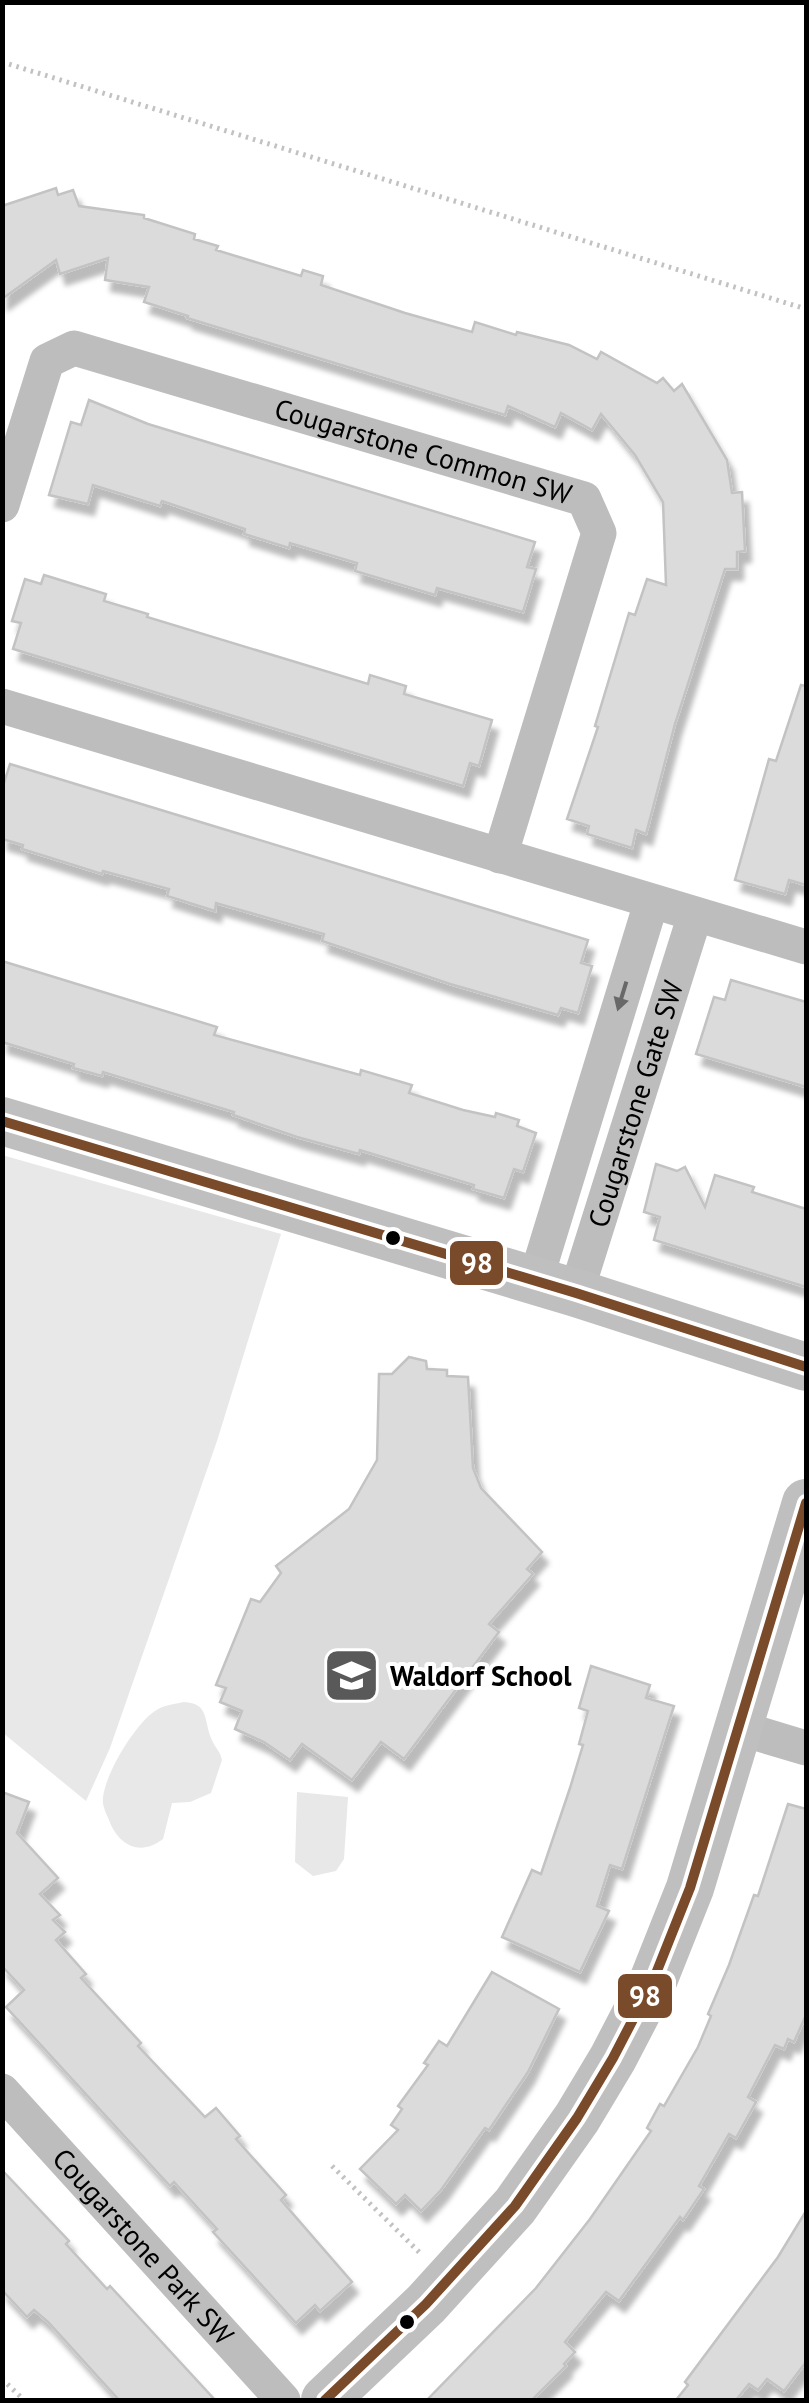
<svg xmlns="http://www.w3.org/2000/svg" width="809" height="2403" viewBox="0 0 809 2403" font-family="'PT Sans',sans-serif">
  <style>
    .green { fill: #e8e8e8 }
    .building { fill: #dbdbdb; stroke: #c3c3c3; stroke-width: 2.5; filter: url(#shadow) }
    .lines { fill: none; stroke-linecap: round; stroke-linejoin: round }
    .path { stroke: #c2c2c2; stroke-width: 5; stroke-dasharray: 2.5 5; stroke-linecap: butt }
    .street { stroke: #bdbdbd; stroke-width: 35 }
    .secondary { stroke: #bfbfbf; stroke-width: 48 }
    .bus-1-casing { stroke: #fff; stroke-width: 18 }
    .bus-1 { stroke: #7a4b2a; stroke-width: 10 }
    .oneway { fill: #686868 }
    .bus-dot { fill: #000; stroke: #fff; stroke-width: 4 }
    .labels { text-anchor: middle; stroke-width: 8; stroke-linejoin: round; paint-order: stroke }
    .street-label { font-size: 28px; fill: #000; stroke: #fff }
    .poi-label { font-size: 28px; font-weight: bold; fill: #000; stroke: #fff; text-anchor: start }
    .line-badge { stroke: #fff; stroke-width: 4 }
    .badge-label { font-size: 28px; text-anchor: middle; font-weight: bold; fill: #fff }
  </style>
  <defs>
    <filter id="shadow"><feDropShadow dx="6" dy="11" stdDeviation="2.5" flood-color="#0004"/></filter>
  </defs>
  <rect width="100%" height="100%" fill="#fff"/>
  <g class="green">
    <path d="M2,1155L281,1234L217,1441L110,1748L86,1801L3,1733Z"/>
    <path d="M184,1702C209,1703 204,1721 211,1738C214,1747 220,1750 222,1760L211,1793L190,1802L172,1803L163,1839C140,1857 118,1845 109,1820C106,1813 102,1806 103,1798C105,1774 135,1724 155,1711C164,1705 174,1704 184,1702Z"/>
    <path d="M297,1792L348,1797L344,1859L336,1871L313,1876L295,1862Z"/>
  </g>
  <g class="building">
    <path d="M56,188L58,195L73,190L79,206L144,215V218L195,234L194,239L218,246L216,250L301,276L303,270L323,276L321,285L405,313L472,332L475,322L516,335L517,332L569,345L597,359L601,352L657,383L663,378L674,391L682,384L727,460L732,493L742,492L745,551L737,552V569H725L675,724L646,834L636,830L632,848L587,834L589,826L567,819L598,727L595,726L629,613L635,615L647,579L666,585L663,502L635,455L601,414L592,430L561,413L555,427L508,406L505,415L187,318L188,316L144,302L149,287L105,280L108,258L60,274L56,260L2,299V206Z"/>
    <path d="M89,400L148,424L535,542L527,567L536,569L523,612L437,588L435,595L355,571L357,563L290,543L289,548L244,534L245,529L162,501L160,506L93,485L88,504L49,495L71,422L81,425Z"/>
    <path d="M44,575L106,594L104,601L148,614L147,617L368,684L370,675L406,686L404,694L492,720L479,766L470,763L463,786L13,649L21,623L12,621L25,579L41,584Z"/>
    <path d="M801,685L806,686V885L789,880L785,894L735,880L769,759L776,761Z"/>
    <path d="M10,764L588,940L581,963L592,966L578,1013L561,1008L558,1015L450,984L322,941L324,934L216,903L215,911L167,896L169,889L103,871L102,874L22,849L23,845L2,839V789Z"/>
    <path d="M2,961L217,1027L214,1035L360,1075L361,1070L412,1085L409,1093L463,1110L495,1117L496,1113L519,1120L517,1126L536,1133L523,1172L514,1169L504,1198L473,1189L474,1185L360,1150L359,1154L297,1137L233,1115L234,1112L103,1072L102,1076L73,1068L74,1064L2,1042Z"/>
    <path d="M731,980L806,1002V1087L696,1054L714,997L725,1000Z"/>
    <path d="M656,1164L677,1171L685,1167L705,1207L715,1175L754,1187L752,1192L806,1209V1287L654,1240L660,1217L644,1212Z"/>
    <path d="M409,1357L426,1361L427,1369L447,1370V1376L468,1377L473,1468L481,1488L542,1552L527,1569L533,1574L489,1624L499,1632L404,1759L381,1742L352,1780L302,1744L290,1760L264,1742L235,1729L242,1711L220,1702L226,1688L216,1685L251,1599L260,1602L281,1573L276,1566L349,1509L377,1460L379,1374H392Z"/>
    <path d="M591,1666L650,1685L646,1698L674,1706L622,1869L610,1865L597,1906L609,1911L580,1972L502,1937L532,1870L541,1874L570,1788L583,1745L579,1744L588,1711L579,1708Z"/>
    <path d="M2,1792L29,1802L17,1833L58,1878L40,1894L60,1915L53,1920L65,1932L56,1940L86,1974L81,1978L141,2043L138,2046L205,2117L216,2108L240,2136L236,2139L286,2195L281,2200L352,2282L320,2311L315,2305L296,2323L213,2232L217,2229L174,2182L170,2186L6,2007L24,1990L2,1966Z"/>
    <path d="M788,1804L806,1809V2015L794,2042L788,2039L784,2049L775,2045L748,2097L756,2102L736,2138L729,2134L699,2186L704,2189L683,2220L680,2217L619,2301L606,2292L565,2342L575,2352L564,2364L566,2366L532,2400H427L536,2288L590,2219L651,2131L647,2128L660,2104L664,2106L698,2047L711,2016L708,2014L729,1965L754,1895L758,1896Z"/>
    <path d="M492,1972L559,2009L528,2072L489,2130L485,2128L441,2190L421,2211L405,2195L396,2204L360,2169L398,2130L391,2125L402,2109L398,2106L428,2065L424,2063L439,2041L447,2046Z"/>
    <path d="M2,2170L69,2241L66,2244L107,2289L110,2286L215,2400H119L48,2322L34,2310L27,2317L2,2290Z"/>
    <path d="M806,2211V2362L784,2391L767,2379L758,2390L749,2384L736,2400H676L688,2385L685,2382L778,2257Z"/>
  </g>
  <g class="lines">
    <g class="path">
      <path d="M2,62L806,309"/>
      <path d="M332,2166L422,2255"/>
      <path d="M2,2379L24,2400"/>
    </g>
    <g class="street">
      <path id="s1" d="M2,505L47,361L74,348L584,499L599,533L500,856"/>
      <path d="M2,706L806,947"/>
      <path d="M535,1282L651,903"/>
      <path id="s2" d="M576,1293L695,915"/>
      <path d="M739,1728L806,1748"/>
      <path id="s3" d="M2,2091L283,2400"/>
    </g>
    <g class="secondary">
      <path d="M2,1121L576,1293L806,1367"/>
      <path d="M325,2400L426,2304L515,2206L577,2118L613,2058L653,1981L690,1888L806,1503"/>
    </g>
    <defs>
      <g id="bus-1">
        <path d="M2,1121L576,1293L806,1367"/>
        <path d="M325,2400L426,2304L515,2206L577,2118L613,2058L653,1981L690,1888L806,1503"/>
      </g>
    </defs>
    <use href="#bus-1" class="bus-1-casing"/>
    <use href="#bus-1" class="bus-1"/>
  </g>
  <defs><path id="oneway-solid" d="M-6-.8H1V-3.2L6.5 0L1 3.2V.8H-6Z" transform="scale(2.5)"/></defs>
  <use class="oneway" href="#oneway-solid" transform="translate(622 996) rotate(107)"/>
  <defs>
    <symbol id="school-square" viewBox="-11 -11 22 22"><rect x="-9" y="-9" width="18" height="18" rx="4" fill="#595959" stroke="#fff"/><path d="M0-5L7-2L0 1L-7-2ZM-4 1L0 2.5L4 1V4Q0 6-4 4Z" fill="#fff"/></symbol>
  </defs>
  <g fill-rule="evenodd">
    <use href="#school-square" x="320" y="1644" width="63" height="63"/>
  </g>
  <g class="bus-dot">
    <circle cx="393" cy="1238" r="9"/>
    <circle cx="407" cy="2322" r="9"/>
  </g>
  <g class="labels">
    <g class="street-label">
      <text dy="10" stroke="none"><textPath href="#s1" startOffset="545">Cougarstone Common SW</textPath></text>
      <text dy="10" stroke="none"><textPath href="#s2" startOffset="198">Cougarstone Gate SW</textPath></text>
      <text dy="10" stroke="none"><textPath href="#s3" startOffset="210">Cougarstone Park SW</textPath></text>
    </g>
    <g class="poi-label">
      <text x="390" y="1686">Waldorf School</text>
    </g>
  </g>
  <g class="line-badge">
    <rect x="448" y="1239" width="57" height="48" rx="10" fill="#7a4b2a"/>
    <rect x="616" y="1972" width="58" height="48" rx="10" fill="#7a4b2a"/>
  </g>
  <g class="badge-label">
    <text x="477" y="1273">98</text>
    <text x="645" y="2006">98</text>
  </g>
  <rect width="809" height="2403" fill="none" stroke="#000000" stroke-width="10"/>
</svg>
